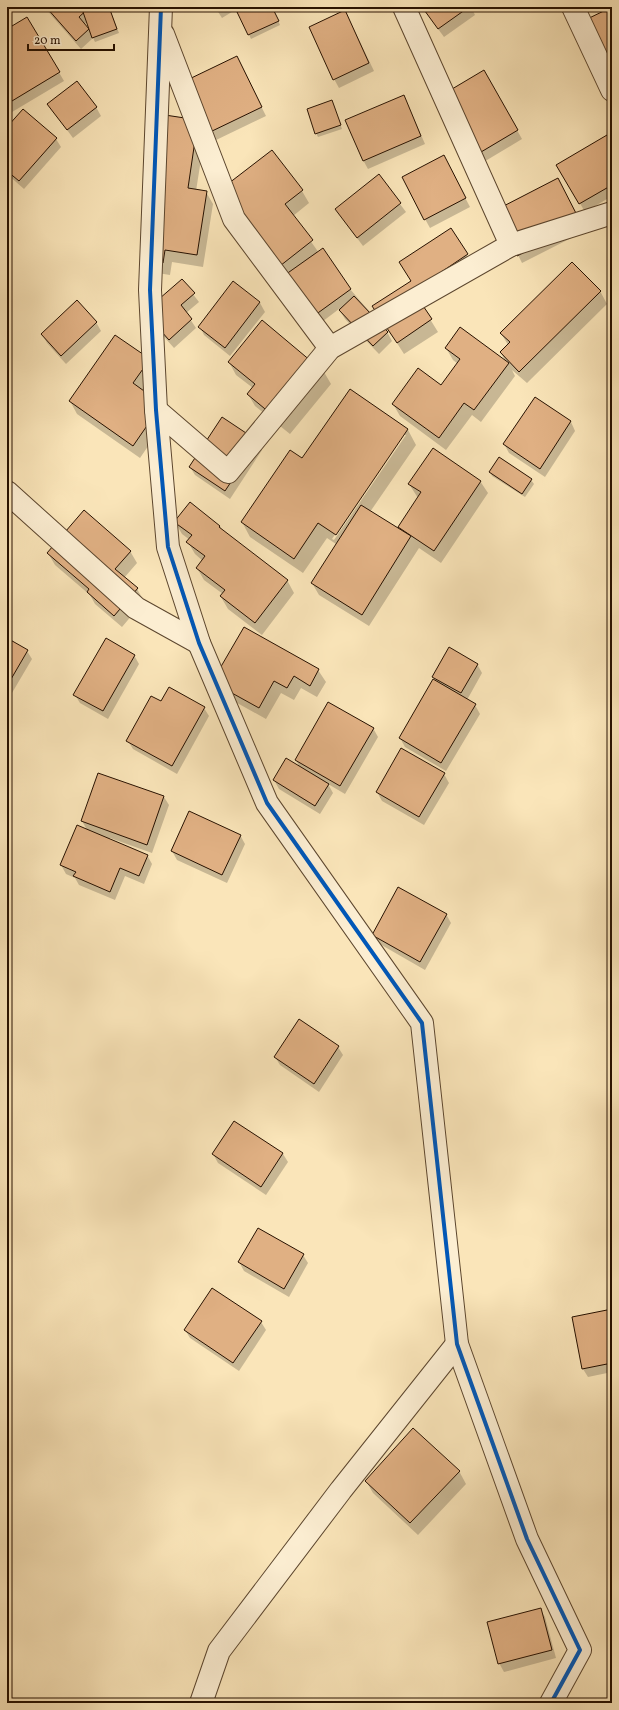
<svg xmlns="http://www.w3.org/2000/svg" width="619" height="1710" viewBox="0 0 619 1710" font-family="Vollkorn,serif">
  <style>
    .shadow { fill: #0003; fill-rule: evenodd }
    .building { fill: #e0b083; stroke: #271100 }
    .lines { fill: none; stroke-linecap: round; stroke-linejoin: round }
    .street-casing { stroke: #5c462e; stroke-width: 24 }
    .street { stroke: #fceed2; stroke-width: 22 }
    .cycleway-casing { stroke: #fceed2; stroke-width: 6 }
    .cycleway { stroke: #0057b8; stroke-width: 4 }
  </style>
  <rect width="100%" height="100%" fill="#fae5b9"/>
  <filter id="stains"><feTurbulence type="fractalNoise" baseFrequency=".005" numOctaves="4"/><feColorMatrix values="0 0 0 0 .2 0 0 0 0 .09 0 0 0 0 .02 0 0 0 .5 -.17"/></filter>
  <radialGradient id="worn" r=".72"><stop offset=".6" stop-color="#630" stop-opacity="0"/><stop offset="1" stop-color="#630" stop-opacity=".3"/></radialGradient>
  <g class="shadow">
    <path d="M44,7H109L119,33L95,42L93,38L81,49ZM87,22L91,32L84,25Z"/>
    <path d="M215,7H240L222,18Z"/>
    <path d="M250,7H272L280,25L251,39L239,13Z"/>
    <path d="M422,7H471L475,15L444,37Z"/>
    <path d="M345,11L374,71L339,88L334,79Z"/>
    <path d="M27,18L64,81L12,112L7,104V93L11,91L7,84V30Z"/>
    <path d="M241,66L266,116L214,141L209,133Z"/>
    <path d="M484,72L522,139L482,163L443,96Z"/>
    <path d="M404,96L425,144L368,169L363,160Z"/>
    <path d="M332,101L342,129L318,137L316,133Z"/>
    <path d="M48,104L96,107L101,116L73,138Z"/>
    <path d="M166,116L205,134L196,191L206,192L213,204L203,267L172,262L170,275L151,272Z"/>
    <path d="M7,129L56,139L61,147L24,189L7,174Z"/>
    <path d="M612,146V196L585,212L558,165Z"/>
    <path d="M272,151L302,191L309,203L293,216L319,253L387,332L392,341L379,354L345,319L339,309L310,331L281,291Z"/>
    <path d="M448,165L470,207L430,228L425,219Z"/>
    <path d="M379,176L406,212L363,246L336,210Z"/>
    <path d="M496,211L585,231L522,263Z"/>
    <path d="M451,229L474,267L420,303L438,332L404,354L381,318Z"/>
    <path d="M182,280L199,302L186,313L196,328L174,348L150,321Z"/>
    <path d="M234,283L260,303L265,312L230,356L204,335L200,327Z"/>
    <path d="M600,291L607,304L527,383L512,370L515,376L481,422L472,415L446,450L400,416L393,404L441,386L458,364L453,360L446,348L506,362L501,353L508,345L501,333Z"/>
    <path d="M96,322L101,331L66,364L47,343L42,334Z"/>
    <path d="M116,337L156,372L143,391L168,417L140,458L77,414L70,401Z"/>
    <path d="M229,362L324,372L331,384L290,434L255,406L248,394L253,388L236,375Z"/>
    <path d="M350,390L408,430L416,445L370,512L397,529L418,498L409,484L480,481L488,493L441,563L419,548L369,626L319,595L312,583L336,544L327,538L303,573L250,537L242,522L302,459ZM403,435H406L334,540L332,539Z"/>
    <path d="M535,398L571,422L575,431L545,477L509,453L504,444Z"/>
    <path d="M257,441L262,450L230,499L195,475L190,467Z"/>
    <path d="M499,459L531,480L534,484L525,497L492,476L490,472Z"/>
    <path d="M175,522L220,526L222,530L287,580L294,593L262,635L228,609L221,597L223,594L204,580L197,568L203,561L195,554L188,542L190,540L182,534Z"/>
    <path d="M130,551L137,563L124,578L137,589L144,601L122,627L95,604L90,595L55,565L48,553Z"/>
    <path d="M244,628L318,670L326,682L317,697L301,688L294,700L281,693L266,719L221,694Z"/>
    <path d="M7,639L27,651L32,659L9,698L7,697Z"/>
    <path d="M134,655L139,664L108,719L80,703L75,695Z"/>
    <path d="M477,664L482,673L467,700L475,705L480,714L446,771L405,747L400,738L437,683L434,677Z"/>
    <path d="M204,708L209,716L177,774L133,749L128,741Z"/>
    <path d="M373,728L378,737L345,794L328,784L333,793L320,814L279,789L274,780L300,768L296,760Z"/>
    <path d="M444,774L449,783L424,825L382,801L377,792Z"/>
    <path d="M164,797L169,805L152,853L110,838V840L147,855L152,864L144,884L125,876L115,900L79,885L75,878L66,874L61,865L87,830L82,821Z"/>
    <path d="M240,835L245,844L227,883L177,860L172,851Z"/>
    <path d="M446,914L451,923L425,970L378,943L373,935Z"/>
    <path d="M338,1047L343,1055L319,1092L280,1065L275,1057Z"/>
    <path d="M235,1122L283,1154L288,1162L266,1195L218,1163L213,1154Z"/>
    <path d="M303,1255L308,1263L289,1297L244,1271L239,1262Z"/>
    <path d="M612,1310V1372L588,1377L583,1369L573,1318Z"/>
    <path d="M261,1322L266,1330L239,1371L190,1338L185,1330Z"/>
    <path d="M459,1471L466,1484L418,1535L373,1493L366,1481Z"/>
    <path d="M540,1609L545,1617L556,1658L504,1672L499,1663Z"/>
  </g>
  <g class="building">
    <path d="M46,7H90L79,17L89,29L76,41Z"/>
    <path d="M97,7H109L117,29L92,38L83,12Z"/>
    <path d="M248,7H272L279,21L248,35L237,12Z"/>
    <path d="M422,7H469L438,29Z"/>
    <path d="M612,7V96L581,22Z"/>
    <path d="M345,10L369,63L333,80L309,27Z"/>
    <path d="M27,17L60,72L7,104V92L10,90L7,85V29Z"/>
    <path d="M237,56L262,107L208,133L183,82Z"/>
    <path d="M484,70L518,130L476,155L442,95Z"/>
    <path d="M77,81L97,107L67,130L47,104Z"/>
    <path d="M404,95L421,136L363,161L345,120Z"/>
    <path d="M332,100L341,125L315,134L307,109Z"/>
    <path d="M23,109L57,138L19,181L7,171V127Z"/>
    <path d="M165,115L198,120L188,188L207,191L197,255L165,250L163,263L143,260Z"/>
    <path d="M607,135L612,144V185L579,204L556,165Z"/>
    <path d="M272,150L303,190L285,204L313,240L271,273L220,190Z"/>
    <path d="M444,155L466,198L424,220L402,177Z"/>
    <path d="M379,174L401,203L357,238L335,209Z"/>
    <path d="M558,178L581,223L517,256L494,211Z"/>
    <path d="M451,228L468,254L413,291L432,319L397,343L372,306L411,281L399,262Z"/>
    <path d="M323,248L351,289L304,323L275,282Z"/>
    <path d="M572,262L601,291L519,372L500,352L510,342L500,333Z"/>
    <path d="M182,279L195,293L181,305L192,319L169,340L144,312Z"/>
    <path d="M233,281L260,302L225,348L198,327Z"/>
    <path d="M354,296L388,332L373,346L339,310Z"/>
    <path d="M77,300L97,322L61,356L41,334Z"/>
    <path d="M262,320L324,372L282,423L247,394L255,384L228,362Z"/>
    <path d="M460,327L509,363L474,410L464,403L439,438L392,404L418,368L441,385L460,359L445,348Z"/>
    <path d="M115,335L150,359L133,383L162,404L133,446L69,401Z"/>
    <path d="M350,389L408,429L336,535L318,523L294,559L241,522L290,450L302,458Z"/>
    <path d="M535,397L571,421L540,469L503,444Z"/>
    <path d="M222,417L258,441L225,491L189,467Z"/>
    <path d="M433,448L481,481L434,551L398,527L421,492L408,484Z"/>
    <path d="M499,457L532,479L522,494L489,472Z"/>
    <path d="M190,502L220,526L219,527L288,580L255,623L220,596L225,590L196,568L205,556L186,542L192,535L174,522Z"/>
    <path d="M361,505L411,536L362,615L311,583Z"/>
    <path d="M84,510L131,551L115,569L138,588L114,616L87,592L89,589L47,553Z"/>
    <path d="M244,627L319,669L310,686L294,676L287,688L274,681L259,708L212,682Z"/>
    <path d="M7,638L28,650L7,686Z"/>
    <path d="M106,638L135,655L103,711L73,695Z"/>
    <path d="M449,647L478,664L461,693L432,677Z"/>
    <path d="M433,679L476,704L441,763L399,738Z"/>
    <path d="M169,687L205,707L172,766L126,741L151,696L161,701Z"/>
    <path d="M328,702L374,728L340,786L295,760Z"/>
    <path d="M401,748L445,773L419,817L376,792Z"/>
    <path d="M286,758L329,784L315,806L273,780Z"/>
    <path d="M98,773L164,796L147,845L81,821Z"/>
    <path d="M189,811L241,835L222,875L171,851Z"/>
    <path d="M77,825L148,855L139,876L120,868L110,892L73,876L76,872L60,865Z"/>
    <path d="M398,887L447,914L420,962L372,935Z"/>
    <path d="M299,1019L339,1046L314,1084L274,1057Z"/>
    <path d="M234,1121L283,1153L261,1187L212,1154Z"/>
    <path d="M258,1228L304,1254L284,1289L238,1262Z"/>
    <path d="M212,1288L262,1321L233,1363L184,1330Z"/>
    <path d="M612,1309V1363L582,1369L572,1317Z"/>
    <path d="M413,1428L460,1471L410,1523L365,1481Z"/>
    <path d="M541,1608L552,1650L498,1664L487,1622Z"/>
  </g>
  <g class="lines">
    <defs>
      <g id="street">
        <path d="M161,7L150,290L156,410L168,547L199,643L267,803L422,1023L457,1344L527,1539L580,1650L551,1703"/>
        <path d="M404,7L511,245"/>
        <path d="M573,7L612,90"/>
        <path d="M163,34L234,219L330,348"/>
        <path d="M156,410L228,472L330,348L511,245L612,213"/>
        <path d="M7,492L136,608L199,643"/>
        <path d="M201,1703L219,1651L341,1490L457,1344"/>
      </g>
    </defs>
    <use href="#street" class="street-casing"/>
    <use href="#street" class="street"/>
    <defs>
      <path id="cycleway" d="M161,7L150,290L156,410L168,547L199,643L267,803L422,1023L457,1344L527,1539L580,1650L551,1703"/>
    </defs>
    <use href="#cycleway" class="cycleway-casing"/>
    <use href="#cycleway" class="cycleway"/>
  </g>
  <rect width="619" height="1710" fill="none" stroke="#fae5b9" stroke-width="24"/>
  <rect x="8" y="8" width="603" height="1694" fill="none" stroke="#271100" stroke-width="2"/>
  <rect x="12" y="12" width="595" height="1686" fill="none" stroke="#271100"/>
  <path d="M28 44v6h86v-6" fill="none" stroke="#271100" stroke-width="2"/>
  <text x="34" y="44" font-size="12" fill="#271100" stroke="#fceed2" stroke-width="3" paint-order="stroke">20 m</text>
  <rect width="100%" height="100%" filter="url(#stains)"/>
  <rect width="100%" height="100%" fill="url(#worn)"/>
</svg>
